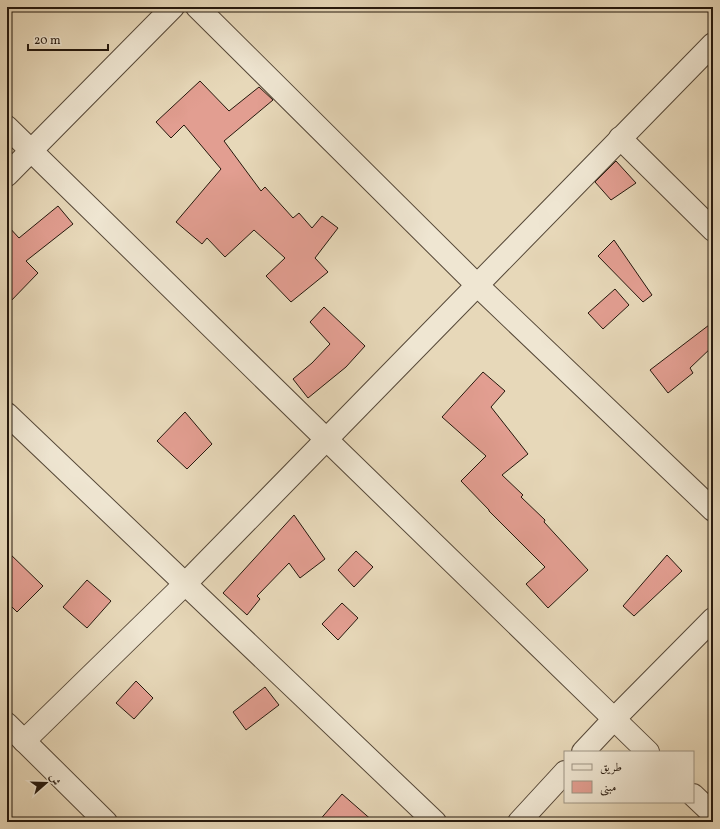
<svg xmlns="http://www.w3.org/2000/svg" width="720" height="829" viewBox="0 0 720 829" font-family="Vollkorn,Amiri,serif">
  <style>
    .building { fill: #e29e91; stroke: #25180d }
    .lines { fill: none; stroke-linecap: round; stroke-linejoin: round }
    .minor-casing { stroke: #564838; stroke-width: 24 }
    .minor { stroke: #efe6d2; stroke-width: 22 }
  </style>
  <rect width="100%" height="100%" fill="#e7d8b9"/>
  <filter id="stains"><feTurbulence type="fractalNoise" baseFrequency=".005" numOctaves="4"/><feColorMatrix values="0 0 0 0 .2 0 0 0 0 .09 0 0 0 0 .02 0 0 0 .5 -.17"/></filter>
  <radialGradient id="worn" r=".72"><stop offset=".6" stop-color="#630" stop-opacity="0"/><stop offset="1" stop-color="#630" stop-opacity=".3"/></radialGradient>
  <g class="building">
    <path d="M200,81L229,111L259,87L273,100L224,141L261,191L265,187L293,218L299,213L312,228L322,216L338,228L315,258L328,272L291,302L266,276L285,258L254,230L225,257L207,238L202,244L176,222L221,169L184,125L171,138L156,122Z"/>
    <path d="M616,161L636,183L611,200L595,182Z"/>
    <path d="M58,206L73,224L26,261L38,273L7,305V225L19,238Z"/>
    <path d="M614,240L652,295L643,302L598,256Z"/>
    <path d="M615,289L629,305L603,329L588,313Z"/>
    <path d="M324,307L365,346L346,367L308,398L293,379L312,363L330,344L310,322Z"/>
    <path d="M713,322V346L690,368L693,373L668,393L650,370Z"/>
    <path d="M483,372L505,391L491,407L528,454L502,475L523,495L521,497L545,520L544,522L588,570L548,608L526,584L545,567L489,511V510L461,481L486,456L442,417Z"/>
    <path d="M185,412L212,444L187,469L157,441Z"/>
    <path d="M294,515L325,559L300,578L289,563L257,596L260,599L247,615L223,593Z"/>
    <path d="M7,551L43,586L17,612L7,602Z"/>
    <path d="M356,551L373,567L354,587L338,570Z"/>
    <path d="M667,555L682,571L634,616L623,606Z"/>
    <path d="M87,580L111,601L87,628L63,607Z"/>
    <path d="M342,603L358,618L338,640L322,624Z"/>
    <path d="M136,681L153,698L134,719L116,703Z"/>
    <path d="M265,687L279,705L246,730L233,712Z"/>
    <path d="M342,794L374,822H318Z"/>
  </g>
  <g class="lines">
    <defs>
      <g id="minor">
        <path d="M197,7L477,285L713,510"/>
        <path d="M7,127L327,440L648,752"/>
        <path d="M620,138L713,230"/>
        <path d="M7,175L173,7"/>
        <path d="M7,414L435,822"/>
        <path d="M7,724L106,822"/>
        <path d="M24,741L185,584L713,44"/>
        <path d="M583,752L614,719L713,619"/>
        <path d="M693,795L713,814"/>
        <path d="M519,822L565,772"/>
      </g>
    </defs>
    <use href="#minor" class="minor-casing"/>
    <use href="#minor" class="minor"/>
  </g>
  <rect width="720" height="829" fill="none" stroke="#e7d8b9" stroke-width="24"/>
  <rect x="8" y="8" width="704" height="813" fill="none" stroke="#25180d" stroke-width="2"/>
  <rect x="12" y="12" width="696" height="805" fill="none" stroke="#25180d"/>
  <rect x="564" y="751" width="130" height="52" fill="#efe6d2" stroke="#9e9483"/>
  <rect x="572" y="764" width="20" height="6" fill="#efe6d2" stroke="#9e9483"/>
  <text x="600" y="771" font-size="12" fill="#25180d">طريق</text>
  <rect x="572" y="781" width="20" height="12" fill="#e29e91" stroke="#9e9483"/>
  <text x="600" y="791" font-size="12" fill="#25180d">مبنى</text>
  <g transform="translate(46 783) rotate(70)" stroke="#efe6d2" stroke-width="3" paint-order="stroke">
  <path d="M0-3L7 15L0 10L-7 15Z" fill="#25180d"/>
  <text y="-6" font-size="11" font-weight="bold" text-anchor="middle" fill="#25180d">ش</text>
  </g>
  <path d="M28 44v6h80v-6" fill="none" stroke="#25180d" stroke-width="2"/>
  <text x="34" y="44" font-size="12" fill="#25180d" stroke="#efe6d2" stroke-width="3" paint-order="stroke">20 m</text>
  <rect width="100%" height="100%" filter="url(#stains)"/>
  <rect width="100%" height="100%" fill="url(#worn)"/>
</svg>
